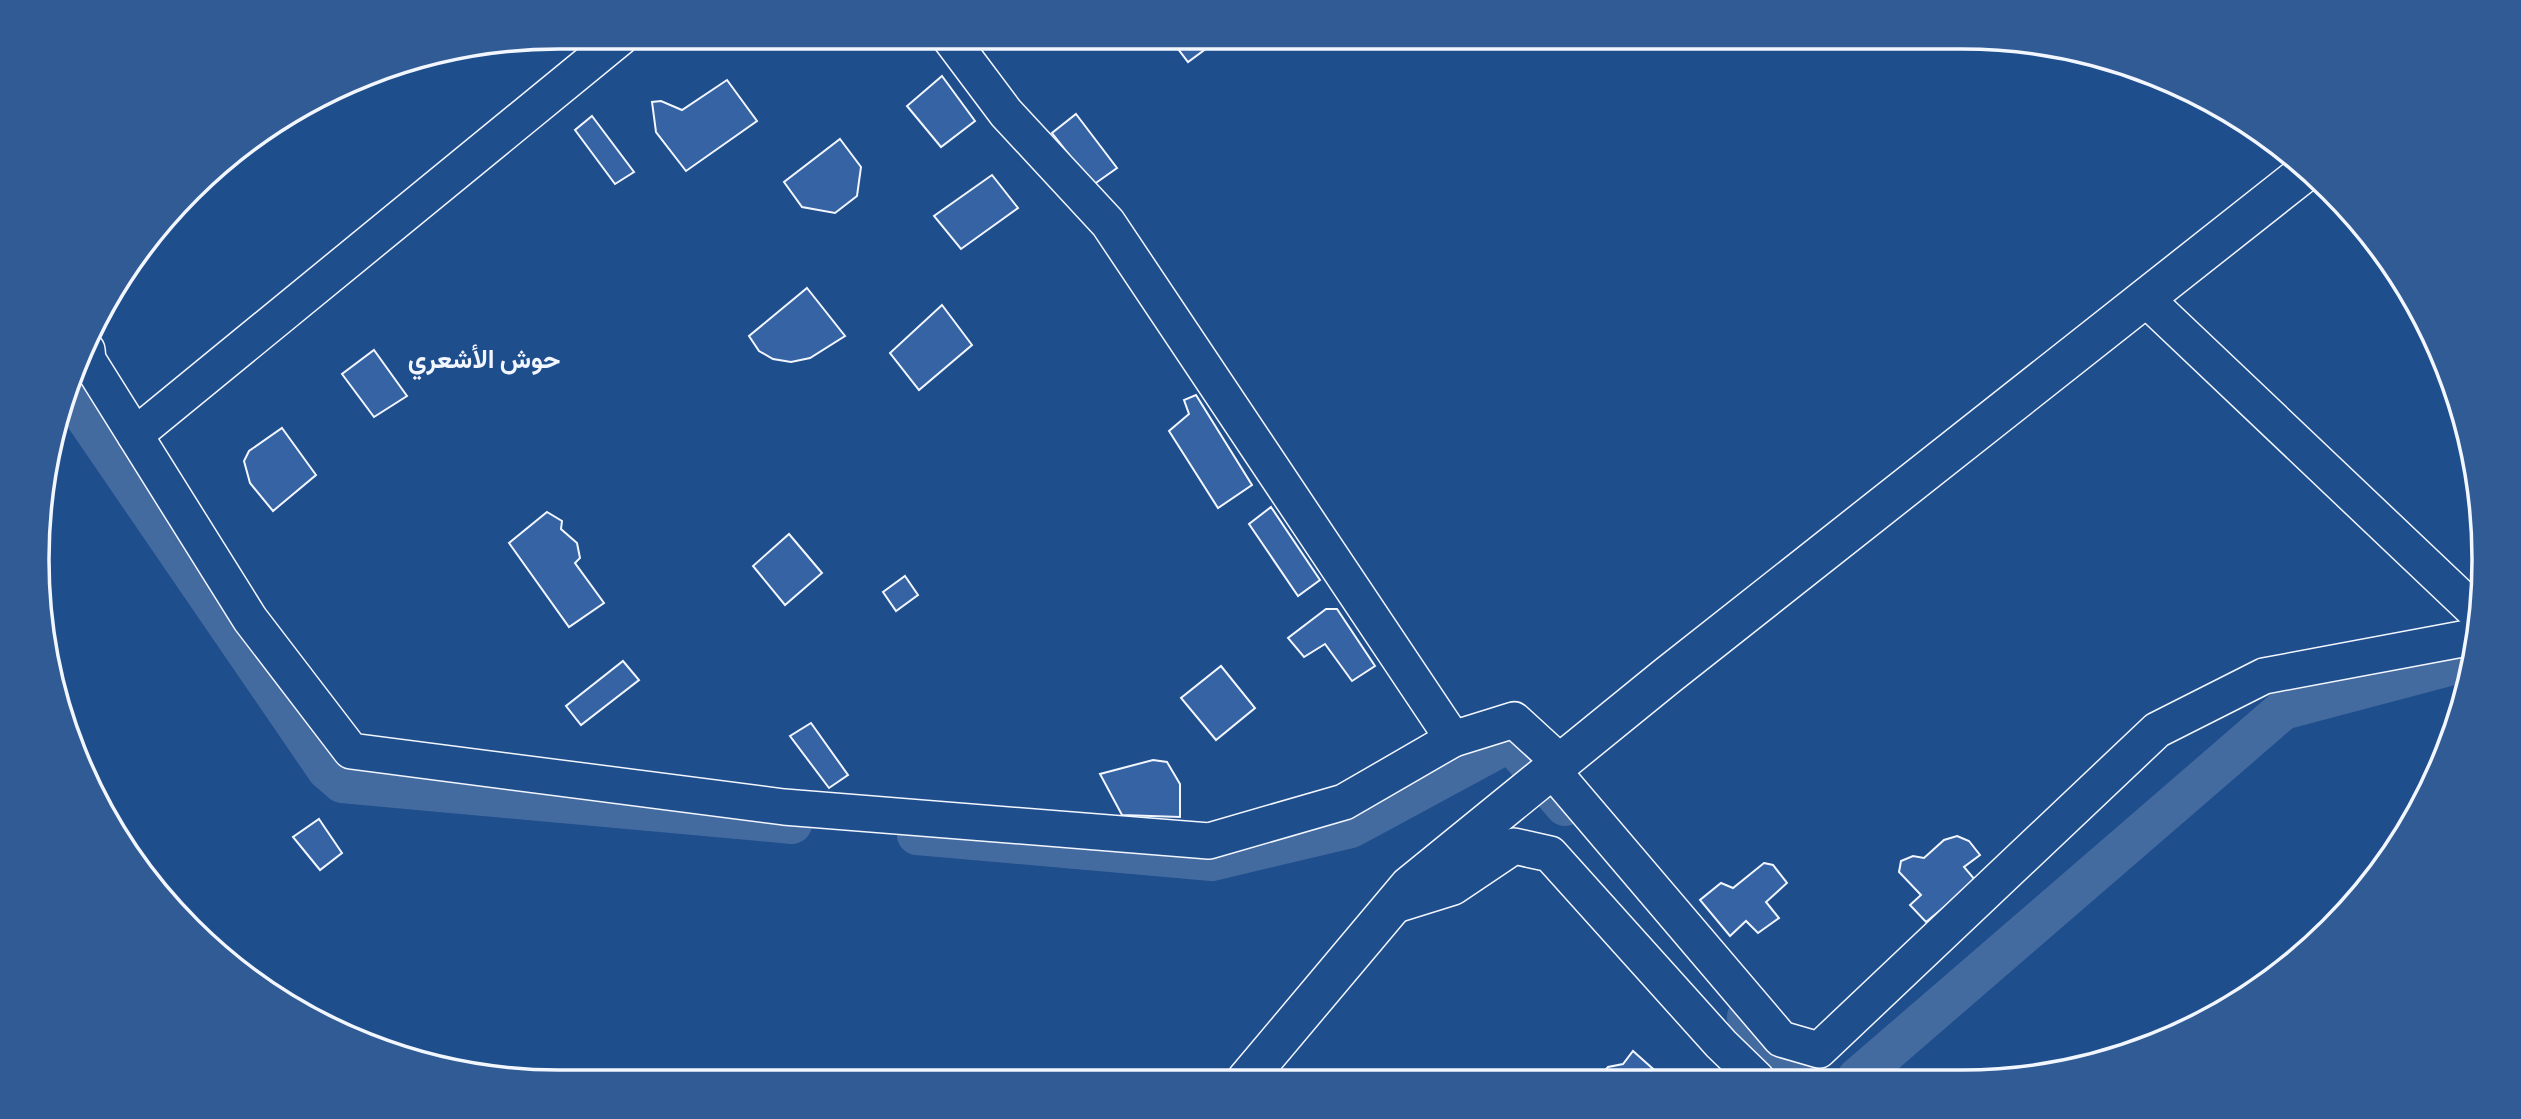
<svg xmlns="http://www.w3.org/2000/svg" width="2521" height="1119" viewBox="0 0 2521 1119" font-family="Manrope,Vazirmatn,sans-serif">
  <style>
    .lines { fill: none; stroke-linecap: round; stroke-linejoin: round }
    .canal { stroke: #446ba0; stroke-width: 40 }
    .building { fill: #3563a3; stroke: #f2f6ff; stroke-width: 2 }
    .minor-casing { stroke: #f2f6ff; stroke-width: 38 }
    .tertiary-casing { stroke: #f2f6ff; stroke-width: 41 }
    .minor { stroke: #1f4e8c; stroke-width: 35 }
    .tertiary { stroke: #1f4e8c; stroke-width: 38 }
    .labels { text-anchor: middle; stroke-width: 5; stroke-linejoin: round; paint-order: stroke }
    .quarter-label { font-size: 26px; font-weight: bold; fill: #f2f6ff; stroke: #1f4e8c }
    .rim { fill: none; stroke: #f2f6ff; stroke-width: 3.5 }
  </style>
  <rect width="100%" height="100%" fill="#1f4e8c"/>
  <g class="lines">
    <g class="canal">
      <path d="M70,395L327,770L342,783L792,824"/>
      <path d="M917,835L1212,861L1351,828L1510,742L1565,806"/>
      <path d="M1747,1017L1800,1078"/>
      <path d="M1857,1078L2283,710L2472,660"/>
    </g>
  </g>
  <g class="building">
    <path d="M1169,37H1222L1188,62Z"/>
    <path d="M942,76L975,121L941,147L907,106Z"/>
    <path d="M727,80L757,121L686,171L656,132L652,102L661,101L682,110Z"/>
    <path d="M1076,114L1117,168L1093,185L1052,133Z"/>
    <path d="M592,116L634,172L615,184L575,130Z"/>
    <path d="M840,139L861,167L857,196L835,213L802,207L784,182Z"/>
    <path d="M992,175L1018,208L961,249L934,216Z"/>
    <path d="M807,288L845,336L810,358L791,362L773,359L759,351L749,336Z"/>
    <path d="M942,305L972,345L919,390L890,353Z"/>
    <path d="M374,350L407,396L374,417L342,374Z"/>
    <path d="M1196,395L1252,485L1218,508L1169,431L1189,414L1184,400Z"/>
    <path d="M282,428L316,475L273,511L250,483L244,461L249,451Z"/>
    <path d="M1271,507L1320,580L1298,596L1249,524Z"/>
    <path d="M547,512L562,521L561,529L577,543L580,558L575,563L604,603L569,627L509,543Z"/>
    <path d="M789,534L822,573L785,605L753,566Z"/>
    <path d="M905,576L918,595L896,611L883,592Z"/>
    <path d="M1326,609H1337L1375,666L1352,681L1325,644L1304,657L1288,638Z"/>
    <path d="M623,661L639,680L581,725L566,706Z"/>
    <path d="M1221,666L1255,708L1216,740L1181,698Z"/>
    <path d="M811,723L848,775L829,788L790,736Z"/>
    <path d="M1153,760L1167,762L1180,784V817L1122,815L1100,774Z"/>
    <path d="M319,819L342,853L320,870L293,837Z"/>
    <path d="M1957,836L1969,841L1980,855L1964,867L1976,881L1926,922L1910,905L1921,895L1899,872L1901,861L1913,856L1924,858L1944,840Z"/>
    <path d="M1764,863L1773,865L1787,883L1766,902L1779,918L1758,933L1746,921L1730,936L1700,900L1721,883L1733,888Z"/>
    <path d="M1633,1051L1661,1076L1659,1079H1598L1608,1067L1623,1064Z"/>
  </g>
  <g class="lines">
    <defs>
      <g id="minor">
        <path d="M949,37L1006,113L1108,223L1453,739L1514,720L1561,763"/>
        <path d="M2145,298L2480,616"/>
        <path d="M87,350L88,360L250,619L351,751L784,807L1209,841L1344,802L1453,739"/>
        <path d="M135,435L621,37"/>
        <path d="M1552,770L1781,1039L1819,1050L2157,730L2264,676L2478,636"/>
        <path d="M1392,906L1453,887L1514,846L1550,854L1721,1044L1757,1079"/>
      </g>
      <path id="tertiary" d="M1246,1080L1409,886L1667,676L2309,169"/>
    </defs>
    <use href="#minor" class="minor-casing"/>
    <use href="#tertiary" class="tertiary-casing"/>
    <use href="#minor" class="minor"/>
    <use href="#tertiary" class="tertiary"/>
  </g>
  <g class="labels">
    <g class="quarter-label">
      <text x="484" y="368">حوش الأشعري</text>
    </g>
  </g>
  <path d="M0 0H2521V1119H0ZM559 49H1962A510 510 0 0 1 2472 559V560A510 510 0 0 1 1962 1070H559A510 510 0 0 1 49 560V559A510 510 0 0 1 559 49Z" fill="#305b95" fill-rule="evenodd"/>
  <path class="rim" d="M559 49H1962A510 510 0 0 1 2472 559V560A510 510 0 0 1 1962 1070H559A510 510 0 0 1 49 560V559A510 510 0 0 1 559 49Z"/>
</svg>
